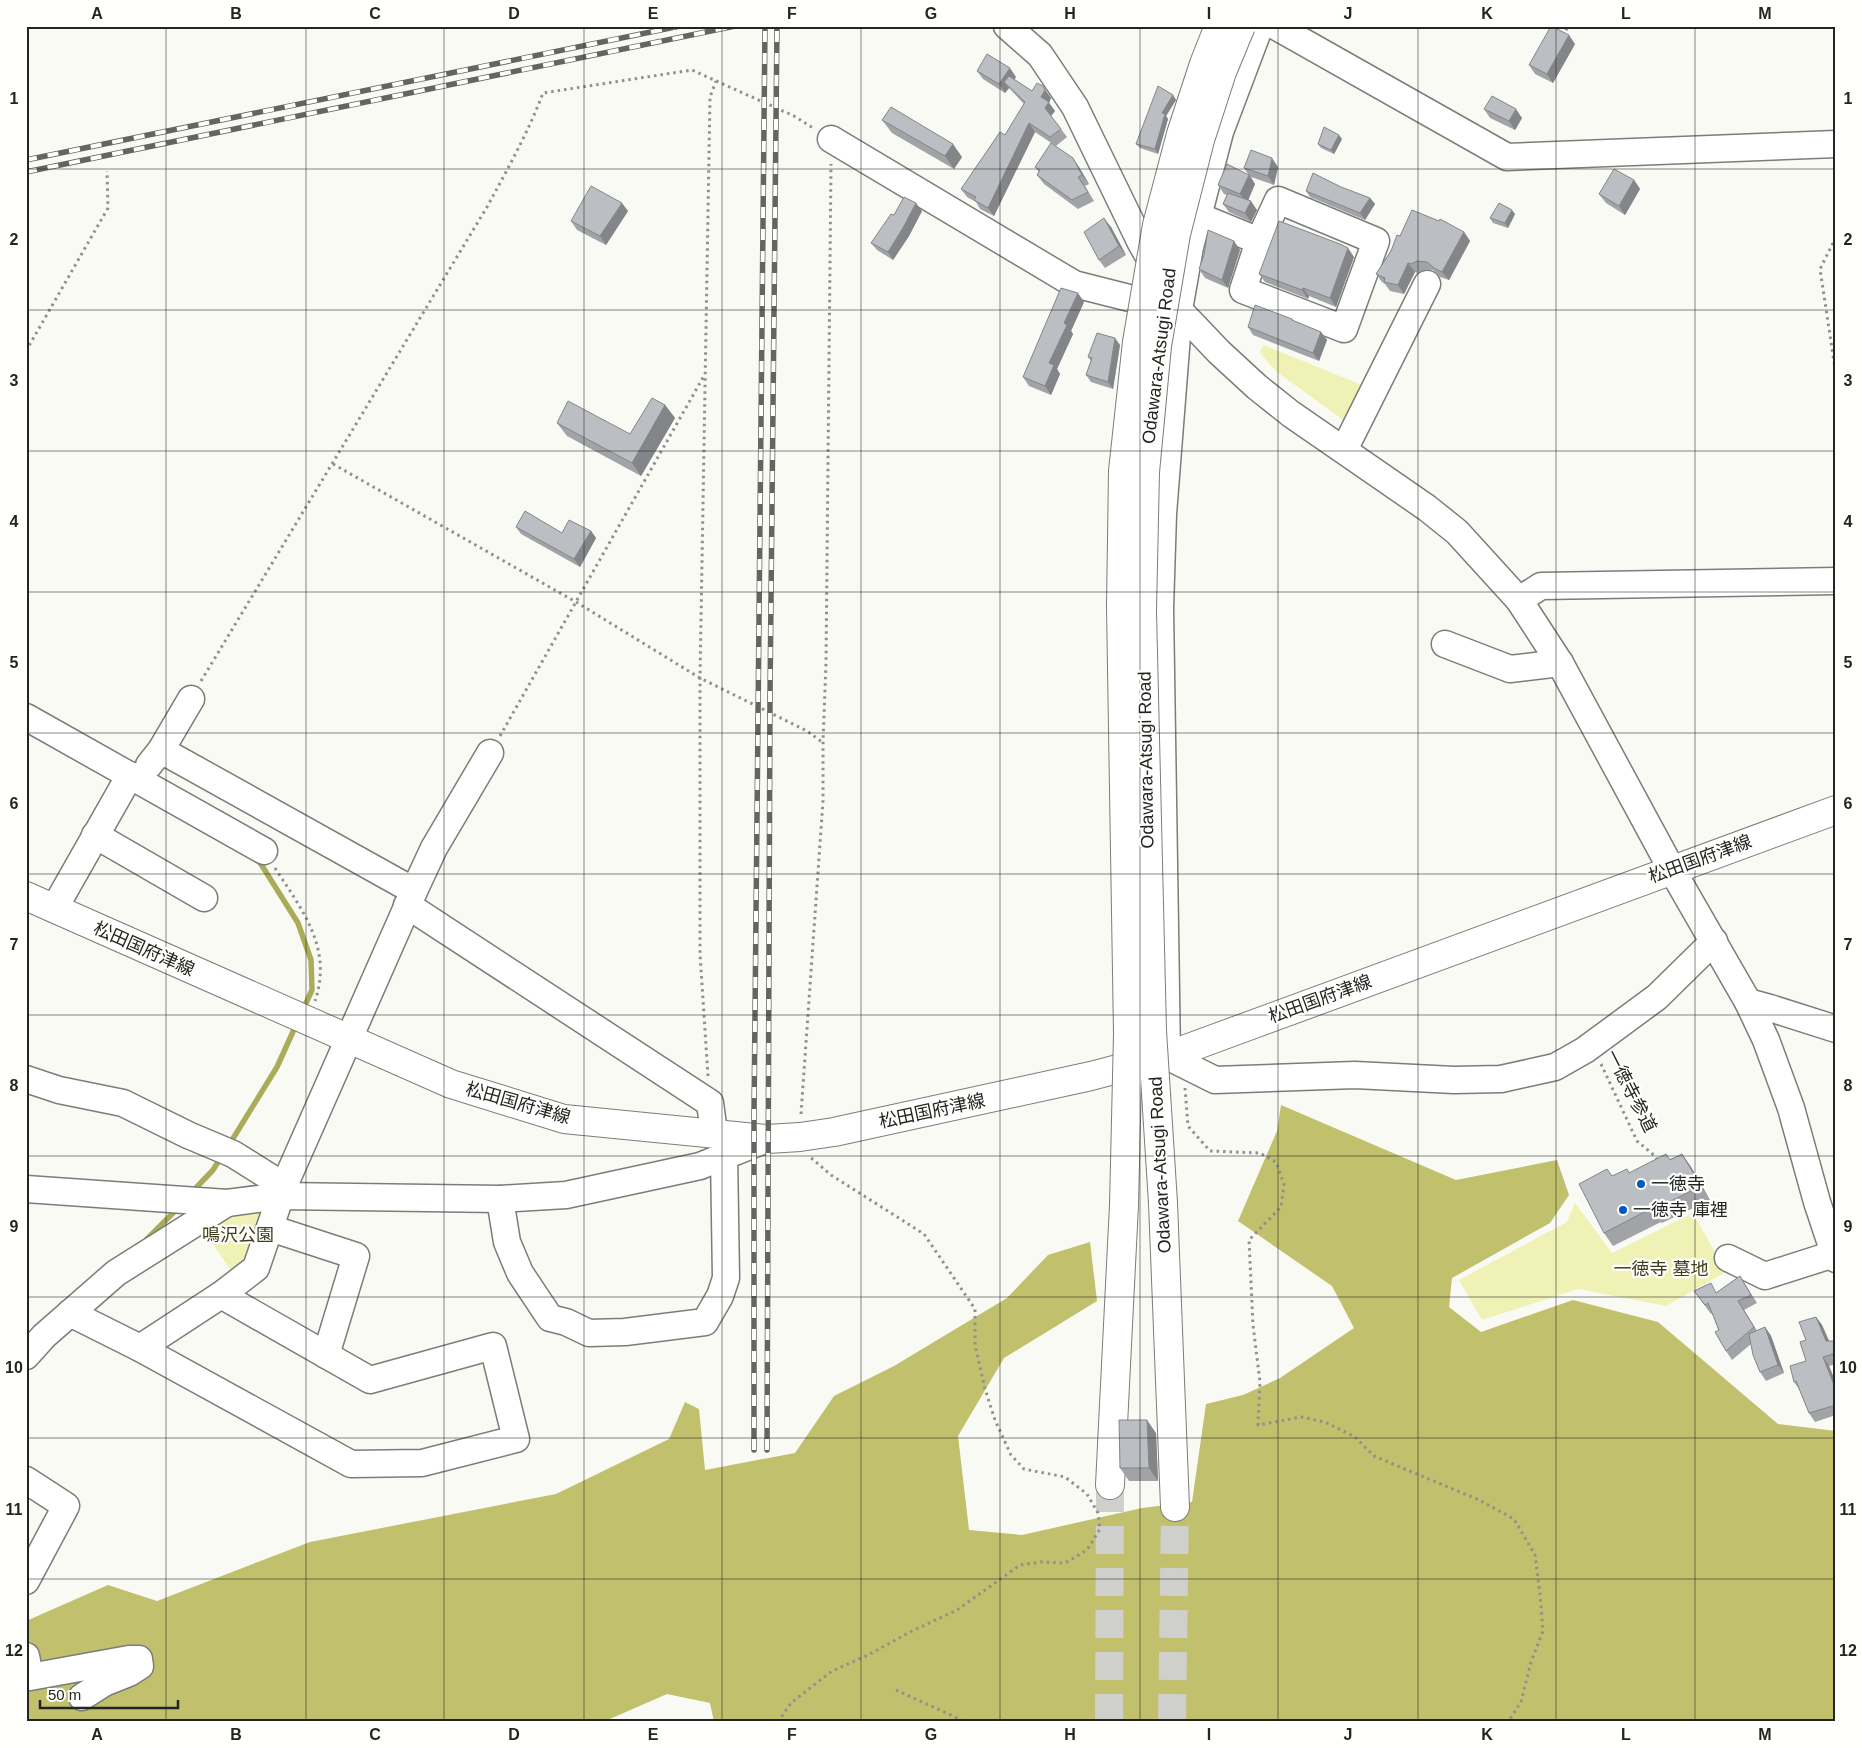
<svg xmlns="http://www.w3.org/2000/svg" width="1862" height="1748" viewBox="0 0 1862 1748" font-family="Helvetica,'Noto Sans JP',sans-serif">
  <style>
    .green { fill: #eff1b5 }
    .forest { fill: #c0c06d }
    .lines { fill: none; stroke-linecap: round; stroke-linejoin: round }
    .stream { stroke: #abac59; stroke-width: 5.5 }
    .highway-tunnel { stroke: #cfcfcb; stroke-width: 28; stroke-dasharray: 28 14; stroke-linecap: butt }
    .minor-casing { stroke: #7c7c78; stroke-width: 29 }
    .major-casing { stroke: #7c7c78; stroke-width: 30 }
    .highway-casing { stroke: #7c7c78; stroke-width: 30 }
    .path { stroke: #90908d; stroke-width: 3; stroke-dasharray: 2.5 4; stroke-linecap: butt }
    .minor { stroke: #fff; stroke-width: 26 }
    .major { stroke: #fff; stroke-width: 28 }
    .highway { stroke: #fff; stroke-width: 28 }
    .rail-casing { stroke: #646461; stroke-width: 5.5 }
    .rail { stroke: #fffffe; stroke-width: 4; stroke-dasharray: 11; stroke-linecap: butt }
    .highway-bridge-casing { stroke: #7c7c78; stroke-width: 30; stroke-linecap: butt }
    .highway-bridge { stroke: #fff; stroke-width: 28 }
    .wall { fill: #a1a3a7 }
    .shaded-wall { fill: #838588 }
    .building { fill: #bbbec2; stroke: #838588 }
    .grid { fill: none; stroke: #242422; stroke-width: 1; stroke-opacity: 0.55 }
    .poi-dot { fill: #0058c1; stroke: #fffffe; stroke-width: 2 }
    .labels { text-anchor: middle; stroke-width: 4.5; stroke-linejoin: round; paint-order: stroke }
    .street-label { font-size: 18px; fill: #242422; stroke: #fffffe }
    .poi-label { font-size: 18px; fill: #242422; stroke: #fffffe; text-anchor: start }
    .park-label { font-size: 18px; fill: #3f3f1b; stroke: #fffffe }
    .neatline { fill: none; stroke: #242422; stroke-width: 2 }
    .grid-label { font-size: 16px; text-anchor: middle; font-weight: bold; fill: #242422 }
  </style>
  <rect width="100%" height="100%" fill="#fafaf5"/>
  <g class="green">
    <path d="M1263,345L1367,387L1349,424L1277,372L1260,353Z"/>
    <path d="M259,1202L272,1215L237,1279L201,1227Z"/>
    <path d="M1575,1203L1612,1253L1693,1213L1726,1272L1666,1306L1578,1289L1482,1320L1459,1280L1567,1222Z"/>
  </g>
  <path class="forest" d="M1281,1105L1456,1180L1557,1160L1569,1195L1550,1223L1452,1278L1449,1307L1481,1332L1573,1300L1658,1322L1778,1424L1836,1431V1722H714L710,1703L667,1694L603,1722H26V1621L108,1585L157,1601L310,1542L556,1494L669,1439L685,1402L699,1409L705,1470L795,1453L834,1396L894,1366L1007,1298L1048,1255L1090,1242L1097,1301L1004,1358L958,1436L969,1530L1022,1535L1142,1508L1192,1502L1206,1404L1243,1395L1280,1378L1354,1328L1332,1286L1238,1221L1277,1131Z"/>
  <g class="lines">
    <g class="stream">
      <path d="M255,859L259,861L298,923L311,960L312,990L302,1012"/>
      <path d="M229,1145L277,1067L296,1025"/>
      <path d="M192,1192L213,1170L221,1157"/>
      <path d="M147,1239L178,1208"/>
    </g>
    <g class="highway-tunnel">
      <path d="M1109,1722L1110,1485"/>
      <path d="M1172,1722L1175,1507"/>
    </g>
    <defs>
      <g id="minor">
        <path d="M1007,26L1040,55L1075,107L1140,241L1179,310L1219,352L1257,387L1291,414L1427,508L1457,532L1519,600L1560,663L1672,870L1748,1002L1766,1040L1791,1108L1817,1202L1836,1259"/>
        <path d="M1260,26L1220,132L1190,247L1179,310L1163,514L1160,608L1167,1056L1215,1080L1355,1075L1454,1080L1501,1079L1555,1067L1585,1050L1657,997L1714,941"/>
        <path d="M1275,26L1507,157L1836,144"/>
        <path d="M831,139L1074,284L1165,307"/>
        <path d="M1198,216L1259,241L1278,200L1376,241L1344,329L1243,290L1259,241"/>
        <path d="M1344,450L1427,284"/>
        <path d="M1519,600L1541,586L1836,581"/>
        <path d="M1445,644L1510,669L1560,663"/>
        <path d="M26,717L264,851"/>
        <path d="M161,750L414,891"/>
        <path d="M149,765L161,750L191,699"/>
        <path d="M95,835L204,898"/>
        <path d="M407,905L710,1103L714,1133"/>
        <path d="M54,909L130,775"/>
        <path d="M1748,1002L1770,1008L1836,1029"/>
        <path d="M26,1079L59,1090L123,1103L188,1135L233,1154L284,1186L256,1268L221,1295L140,1348"/>
        <path d="M284,1186L414,891L434,848L490,753"/>
        <path d="M26,1189L227,1203L281,1196L500,1199L566,1195L700,1166L767,1139"/>
        <path d="M500,1199L507,1242L520,1273L550,1318L566,1322L589,1333L625,1332L705,1322L720,1296L726,1278L724,1155"/>
        <path d="M270,1228L356,1256L326,1355"/>
        <path d="M1728,1258L1765,1276L1834,1254"/>
        <path d="M70,1313L140,1348L351,1464L422,1463L516,1439L493,1346L370,1380L221,1295"/>
        <path d="M26,1356L44,1336L116,1273L227,1203"/>
        <path d="M26,1480L66,1506L26,1581"/>
        <path d="M26,1656L30,1677L129,1659H139L140,1666L129,1673L104,1683L82,1697"/>
      </g>
      <path id="major" d="M26,896L451,1084L564,1119L767,1139L800,1137L834,1132L1091,1076L1167,1056L1836,810"/>
      <g id="highway">
        <path d="M1163,1203L1175,1507"/>
        <path d="M1110,1485L1124,1205"/>
      </g>
    </defs>
    <use href="#minor" class="minor-casing"/>
    <use href="#major" class="major-casing"/>
    <use href="#highway" class="highway-casing"/>
    <g class="path">
      <path d="M1836,237L1820,269L1836,375"/>
      <path d="M26,351L108,208L107,171"/>
      <path d="M333,464L576,602L700,678L807,731L822,742"/>
      <path d="M201,681L487,207C507,170 528,133 543,93L692,70L794,116L813,128"/>
      <path d="M500,736L705,374"/>
      <path d="M275,868C302,910 333,948 315,1001"/>
      <path d="M1601,1064L1637,1141L1655,1156L1658,1161"/>
      <path d="M708,1076L700,954V678L710,97L716,81"/>
      <path d="M1185,1088L1188,1126L1210,1151L1260,1153L1276,1162L1284,1184L1281,1207L1249,1240L1253,1325L1260,1382L1258,1425L1301,1417L1325,1422L1355,1437L1374,1456L1479,1500L1514,1519L1535,1555L1540,1594L1543,1631L1531,1662L1521,1702L1508,1722"/>
      <path d="M801,1114L823,801V742L826,663L831,164"/>
      <path d="M896,1690L966,1722"/>
      <path d="M778,1722L791,1703L832,1671L868,1655L910,1632L957,1610L1020,1565L1041,1562L1065,1563L1087,1550L1100,1529L1098,1513L1087,1494L1065,1477L1024,1469L1011,1455L995,1420L985,1389L975,1345V1309L924,1234L831,1175L810,1157"/>
    </g>
    <use href="#minor" class="minor"/>
    <use href="#major" class="major"/>
    <use href="#highway" class="highway"/>
    <defs>
      <g id="rail">
        <path d="M26,160L680,26"/>
        <path d="M26,172L735,26"/>
        <path d="M754,1450V1115L765,26"/>
        <path d="M767,1450L770,695L777,26"/>
      </g>
    </defs>
    <use href="#rail" class="rail-casing"/>
    <use href="#rail" class="rail"/>
    <defs>
      <g id="highway-bridge">
        <path d="M1163,1203L1152,1031L1142,611L1145,472L1157,346L1176,234L1200,140L1222,72L1241,26"/>
        <path d="M1124,1205L1128,1034L1121,606L1123,471L1137,342L1157,225L1181,134L1204,64L1219,26"/>
      </g>
    </defs>
    <use href="#highway-bridge" class="highway-bridge-casing"/>
    <use href="#highway-bridge" class="highway-bridge"/>
  </g>
  <g class="wall">
    <path d="M1559,26H1569L1567,31Z"/>
    <path d="M1575,44L1553,83L1535,74L1529,65Z"/>
    <path d="M977,71L1016,77L1014,79L1032,91L1043,86L1051,98L1049,103L1055,111L1051,116L1067,137L1056,146L1035,132L994,216L980,209L976,202L967,197L961,189L1005,135L1024,104L1009,88L1005,93L983,79Z"/>
    <path d="M1173,95L1176,100L1166,116L1168,119L1158,154L1140,148L1136,144Z"/>
    <path d="M1484,109L1522,118L1515,130L1490,118Z"/>
    <path d="M882,120L962,157L954,169L892,133Z"/>
    <path d="M1342,139L1334,154L1321,148L1318,144Z"/>
    <path d="M1035,167H1079L1089,184L1085,186L1094,201L1078,209L1044,184L1037,175L1039,172Z"/>
    <path d="M1278,167L1274,185L1251,177L1255,184L1248,200L1257,210L1251,222L1229,212L1223,204L1227,195L1224,194L1218,185L1248,174L1244,168Z"/>
    <path d="M1634,180L1640,189L1625,215L1606,203L1599,194Z"/>
    <path d="M1306,191L1370,198L1375,204L1365,220L1310,197Z"/>
    <path d="M628,211L606,245L577,230L571,221Z"/>
    <path d="M922,211L909,236L893,260L877,250L871,243L894,215Z"/>
    <path d="M1515,214L1508,228L1493,223L1490,218Z"/>
    <path d="M1111,227L1126,255L1105,268L1099,260Z"/>
    <path d="M1464,232L1470,241L1449,280L1440,277L1433,270H1423L1417,273L1415,272L1404,294L1390,291L1385,284L1382,282L1376,274L1400,236Z"/>
    <path d="M1240,250L1228,288L1205,278L1199,269Z"/>
    <path d="M1354,257L1336,307L1309,296L1308,299L1265,282L1259,274Z"/>
    <path d="M1084,302L1071,331L1073,334L1057,369L1060,374L1051,395L1029,386L1023,377Z"/>
    <path d="M1292,319L1294,321L1321,332L1327,340L1319,361L1253,335L1248,327Z"/>
    <path d="M1120,345L1113,389L1091,382L1086,375L1091,361L1088,357Z"/>
    <path d="M665,405L675,418L641,476L567,436L557,423L630,434Z"/>
    <path d="M516,527L562,533L591,531L596,538L580,567L521,534Z"/>
    <path d="M1682,1154L1691,1167L1710,1200L1662,1223L1661,1222L1613,1246L1604,1233L1612,1176L1630,1173L1670,1159Z"/>
    <path d="M1740,1276L1757,1303L1744,1310L1757,1331L1765,1327L1771,1336L1784,1373L1766,1381L1760,1372L1751,1344L1732,1360L1726,1351L1712,1313L1711,1314L1694,1291L1717,1292Z"/>
    <path d="M1816,1317L1822,1325L1829,1341H1836V1364L1829,1366L1836,1383V1415L1815,1422L1809,1413L1799,1389L1794,1382L1806,1361V1340Z"/>
    <path d="M1156,1433L1158,1481H1129L1120,1468Z"/>
  </g>
  <g class="shaded-wall">
    <path d="M1563,26H1569L1567,31Z"/>
    <path d="M1569,35L1575,44L1553,83L1547,74Z"/>
    <path d="M1010,68L1016,77L1009,87L1004,82L1009,88L1005,93L999,84Z"/>
    <path d="M1045,90L1051,98L1049,103L1055,111L1051,116L1045,108L1041,97Z"/>
    <path d="M1173,95L1176,100L1166,116L1168,119L1158,154L1155,149L1162,113Z"/>
    <path d="M1516,109L1522,118L1515,130L1509,121Z"/>
    <path d="M1029,123L1035,132L994,216L988,208Z"/>
    <path d="M1339,135L1342,139L1334,154L1331,150Z"/>
    <path d="M953,144L962,157L954,169L945,156Z"/>
    <path d="M1073,158L1079,167L1089,184L1082,175Z"/>
    <path d="M1272,158L1278,167L1274,185L1268,176Z"/>
    <path d="M1249,175L1255,184L1247,203L1240,194Z"/>
    <path d="M1634,180L1640,189L1625,215L1619,206Z"/>
    <path d="M1370,198L1375,204L1365,220L1360,213Z"/>
    <path d="M1251,201L1257,210L1251,222L1245,213Z"/>
    <path d="M622,203L628,211L606,245L600,236Z"/>
    <path d="M916,203L922,211L909,236L893,260L888,252Z"/>
    <path d="M1512,210L1515,214L1508,228L1505,223Z"/>
    <path d="M1104,218L1111,227L1126,255L1119,246Z"/>
    <path d="M1464,232L1470,241L1449,280L1442,272Z"/>
    <path d="M1234,241L1240,250L1228,288L1222,280Z"/>
    <path d="M1348,248L1354,257L1336,307L1330,298Z"/>
    <path d="M1408,263L1415,272L1404,294L1398,285Z"/>
    <path d="M1303,288L1309,296L1308,299L1302,290Z"/>
    <path d="M1078,293L1084,302L1071,331L1073,334L1057,369L1060,374L1051,395L1045,386L1049,363L1064,323Z"/>
    <path d="M1321,332L1327,340L1319,361L1313,353Z"/>
    <path d="M1115,338L1120,345L1113,389L1108,382Z"/>
    <path d="M665,405L675,418L641,476L632,463Z"/>
    <path d="M591,531L596,538L580,567L574,559Z"/>
    <path d="M1682,1154L1691,1167L1710,1200L1701,1186Z"/>
    <path d="M1738,1301L1744,1310L1760,1336L1754,1327Z"/>
    <path d="M1816,1317L1822,1325L1833,1350L1826,1341Z"/>
    <path d="M1765,1327L1771,1336L1784,1373L1778,1365Z"/>
    <path d="M1823,1357L1829,1366L1836,1383V1390Z"/>
    <path d="M1147,1420L1156,1433L1158,1481L1149,1468Z"/>
  </g>
  <g class="building">
    <path d="M1551,26L1569,35L1547,74L1529,65Z"/>
    <path d="M987,54L1010,68L999,84L977,71Z"/>
    <path d="M1009,76L1032,91L1037,83L1043,86L1045,90L1041,97L1049,102L1045,108L1061,129L1050,137L1029,123L988,208L974,200L976,197L961,189L1000,132L1005,135L1025,102L1004,82Z"/>
    <path d="M1158,86L1173,95L1162,113L1165,114L1155,149L1136,144Z"/>
    <path d="M1492,96L1516,109L1509,121L1484,109Z"/>
    <path d="M891,107L953,144L945,156L882,120Z"/>
    <path d="M1324,127L1339,135L1331,150L1318,144Z"/>
    <path d="M1051,143L1073,158L1082,175L1078,177L1088,192L1072,200L1037,175L1040,170L1035,167Z"/>
    <path d="M1251,150L1272,158L1268,176L1244,168Z"/>
    <path d="M1227,164L1249,175L1240,194L1218,185Z"/>
    <path d="M1614,169L1634,180L1619,206L1599,194Z"/>
    <path d="M1313,173L1341,187L1370,198L1360,213L1306,191Z"/>
    <path d="M591,186L622,203L600,236L571,221Z"/>
    <path d="M1228,193L1251,201L1245,213L1223,204Z"/>
    <path d="M904,197L916,203L903,228L888,252L871,243L891,214L894,215Z"/>
    <path d="M1499,203L1512,210L1505,223L1490,218Z"/>
    <path d="M1412,210L1439,221L1440,219L1464,232L1442,272L1434,268L1427,262L1417,261L1411,264L1408,263L1398,285L1384,282L1385,278L1376,274L1391,251L1397,235L1400,236Z"/>
    <path d="M1104,218L1119,246L1099,260L1084,232Z"/>
    <path d="M1279,221L1340,244L1348,248L1330,298L1303,288L1302,290L1259,274Z"/>
    <path d="M1208,230L1234,241L1222,280L1199,269L1204,255Z"/>
    <path d="M1061,288L1078,293L1064,323L1067,325L1049,363L1054,365L1045,386L1023,377Z"/>
    <path d="M1255,305L1292,319V320L1321,332L1313,353L1248,327Z"/>
    <path d="M1097,333L1115,338L1108,382L1086,375L1092,358L1088,357Z"/>
    <path d="M652,398L665,405L632,463L557,423L568,401L630,434Z"/>
    <path d="M525,511L562,533L569,520L591,531L574,559L516,527Z"/>
    <path d="M1666,1154L1670,1160L1682,1154L1701,1186L1653,1210L1652,1208L1604,1233L1579,1184L1607,1169L1612,1176L1627,1169L1629,1173Z"/>
    <path d="M1740,1276L1751,1295L1738,1301L1754,1327L1726,1351L1715,1332L1719,1330L1708,1303L1705,1305L1694,1291L1711,1283L1716,1293Z"/>
    <path d="M1816,1317L1826,1341H1836V1353L1823,1357L1836,1390V1405L1809,1413L1796,1381L1794,1382L1790,1366L1806,1361L1800,1342L1806,1340L1799,1322Z"/>
    <path d="M1765,1327L1778,1365L1760,1372L1753,1355L1749,1334Z"/>
    <path d="M1119,1420H1147L1149,1468H1120Z"/>
  </g>
  <path class="grid" d="M166,26V1722M306,26V1722M444,26V1722M584,26V1722M722,26V1722M861,26V1722M1000,26V1722M1140,26V1722M1278,26V1722M1418,26V1722M1556,26V1722M1695,26V1722M26,169H1836M26,310H1836M26,451H1836M26,592H1836M26,733H1836M26,874H1836M26,1015H1836M26,1156H1836M26,1297H1836M26,1438H1836M26,1579H1836"/>
  <g class="poi-dot">
    <circle cx="1641" cy="1184" r="5"/>
    <circle cx="1623" cy="1210" r="5"/>
  </g>
  <g class="labels">
    <g class="street-label">
      <text transform="translate(1159 356) rotate(-83)" y="6">Odawara-Atsugi Road</text>
      <text transform="translate(1146 760) rotate(-91)" y="6">Odawara-Atsugi Road</text>
      <text transform="translate(1700 859) rotate(-20)" y="6">松田国府津線</text>
      <text transform="translate(144 949) rotate(24)" y="6">松田国府津線</text>
      <text transform="translate(1320 999) rotate(-20)" y="6">松田国府津線</text>
      <text transform="translate(1631 1091) rotate(63)" y="6">一徳寺参道</text>
      <text transform="translate(518 1103) rotate(16)" y="6">松田国府津線</text>
      <text transform="translate(932 1111) rotate(-12)" y="6">松田国府津線</text>
      <text transform="translate(1160 1165) rotate(-93)" y="6">Odawara-Atsugi Road</text>
    </g>
    <g class="poi-label">
      <text x="1651" y="1190">一徳寺</text>
      <text x="1633" y="1216">一徳寺 庫裡</text>
    </g>
    <g class="park-label">
      <text x="238" y="1241">鳴沢公園</text>
      <text x="1661" y="1275">一徳寺 墓地</text>
    </g>
  </g>
  <rect width="1862" height="1748" fill="none" stroke="#fffffe" stroke-width="55"/>
  <path d="M40 1700v8h138v-8" fill="none" stroke="#242422" stroke-width="2.5"/>
  <text x="48" y="1700" font-size="15" fill="#242422" stroke="#fffffe" stroke-width="4" paint-order="stroke">50 m</text>
  <rect x="28" y="28" width="1806" height="1692" class="neatline"/>
  <g class="grid-label">
    <text x="97" y="19">A</text>
    <text x="236" y="19">B</text>
    <text x="375" y="19">C</text>
    <text x="514" y="19">D</text>
    <text x="653" y="19">E</text>
    <text x="792" y="19">F</text>
    <text x="931" y="19">G</text>
    <text x="1070" y="19">H</text>
    <text x="1209" y="19">I</text>
    <text x="1348" y="19">J</text>
    <text x="1487" y="19">K</text>
    <text x="1626" y="19">L</text>
    <text x="1765" y="19">M</text>
    <text x="14" y="104">1</text>
    <text x="1848" y="104">1</text>
    <text x="14" y="245">2</text>
    <text x="1848" y="245">2</text>
    <text x="14" y="386">3</text>
    <text x="1848" y="386">3</text>
    <text x="14" y="527">4</text>
    <text x="1848" y="527">4</text>
    <text x="14" y="668">5</text>
    <text x="1848" y="668">5</text>
    <text x="14" y="809">6</text>
    <text x="1848" y="809">6</text>
    <text x="14" y="950">7</text>
    <text x="1848" y="950">7</text>
    <text x="14" y="1091">8</text>
    <text x="1848" y="1091">8</text>
    <text x="14" y="1232">9</text>
    <text x="1848" y="1232">9</text>
    <text x="14" y="1373">10</text>
    <text x="1848" y="1373">10</text>
    <text x="14" y="1515">11</text>
    <text x="1848" y="1515">11</text>
    <text x="14" y="1656">12</text>
    <text x="1848" y="1656">12</text>
    <text x="97" y="1740">A</text>
    <text x="236" y="1740">B</text>
    <text x="375" y="1740">C</text>
    <text x="514" y="1740">D</text>
    <text x="653" y="1740">E</text>
    <text x="792" y="1740">F</text>
    <text x="931" y="1740">G</text>
    <text x="1070" y="1740">H</text>
    <text x="1209" y="1740">I</text>
    <text x="1348" y="1740">J</text>
    <text x="1487" y="1740">K</text>
    <text x="1626" y="1740">L</text>
    <text x="1765" y="1740">M</text>
  </g>
</svg>
